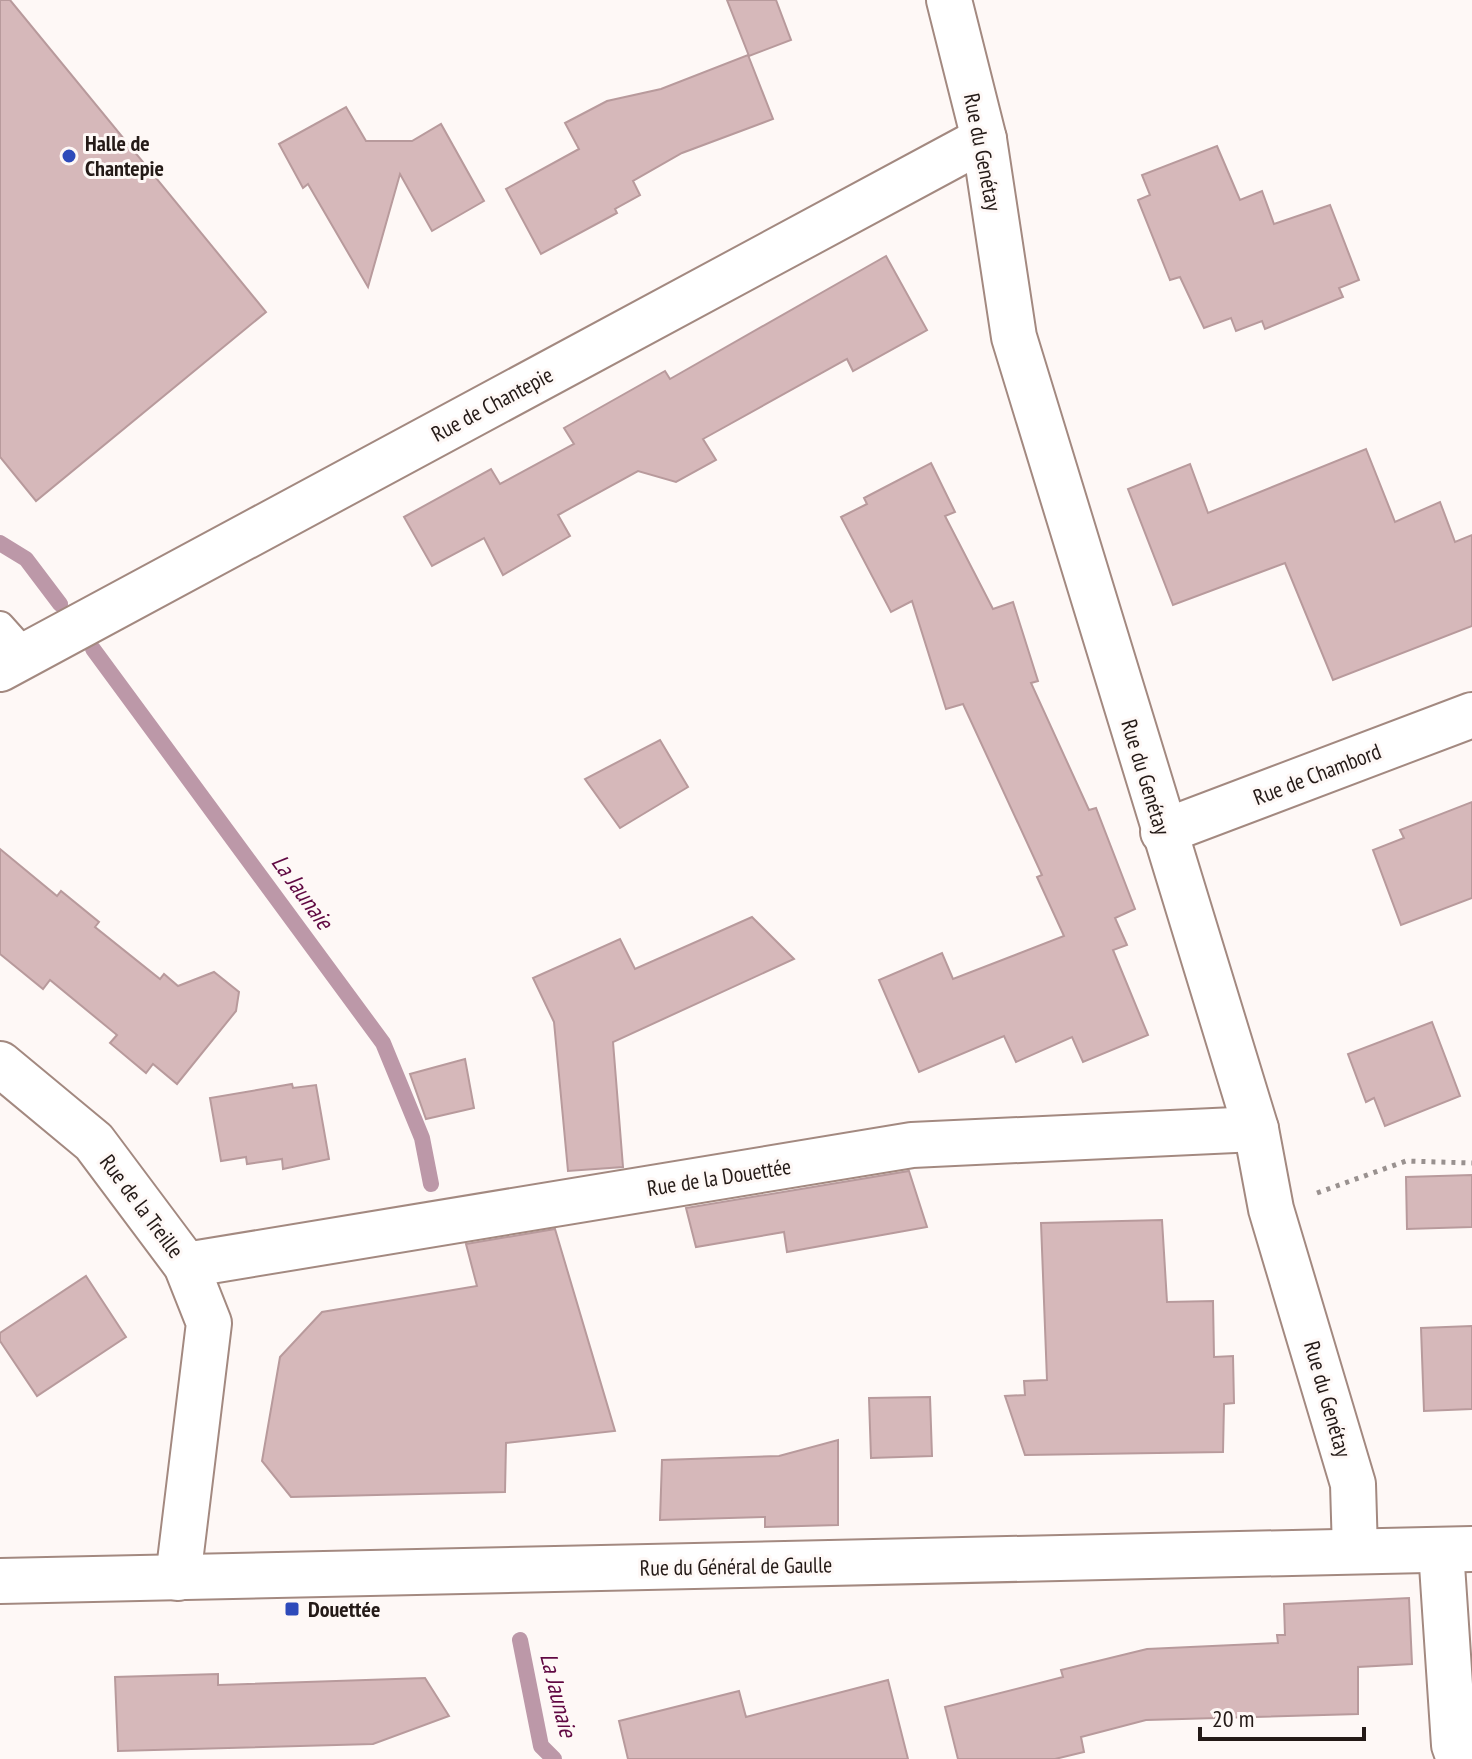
<svg xmlns="http://www.w3.org/2000/svg" width="1472" height="1759" viewBox="0 0 1472 1759" font-family="'PT Sans Narrow',sans-serif">
  <style>
    .lines { fill: none; stroke-linecap: round; stroke-linejoin: round }
    .stream { stroke: #bc98a8; stroke-width: 16 }
    .building { fill: #d6b8ba; stroke: #b89a9c; stroke-width: 2 }
    .lane-casing { stroke: #a38980; stroke-width: 32 }
    .street-casing { stroke: #a38980; stroke-width: 48 }
    .secondary-casing { stroke: #a38980; stroke-width: 48 }
    .path { stroke: #99918f; stroke-width: 5; stroke-dasharray: 4 6; stroke-linecap: butt }
    .lane { stroke: #fff; stroke-width: 28 }
    .street { stroke: #fff; stroke-width: 44 }
    .secondary { stroke: #fff; stroke-width: 44 }
    .poi-dot { fill: #2e4aba; stroke: #fef8f6; stroke-width: 3 }
    .labels { text-anchor: middle; stroke-width: 6; stroke-linejoin: round; paint-order: stroke }
    .poi-label { font-size: 22px; font-weight: bold; fill: #241a17; stroke: #fef8f6; text-anchor: start }
    .street-label { font-size: 22px; fill: #241a17; stroke: #fef8f6 }
    .water-label { font-size: 24px; font-style: italic; fill: #600842; stroke: #fef8f6 }
  </style>
  <rect width="100%" height="100%" fill="#fef8f6"/>
  <g class="lines">
    <g class="stream">
      <path d="M0,543L26,559L60,604"/>
      <path d="M93,649L383,1043L422,1138L431,1184"/>
      <path d="M520,1640L541,1746L554,1759"/>
    </g>
  </g>
  <g class="building">
    <path d="M0,0H10L266,312L36,501L0,457Z"/>
    <path d="M727,0H776L791,40L749,56Z"/>
    <path d="M748,55L773,119L682,153L633,181L640,195L615,209L617,213L541,254L506,189L579,149L565,123L607,101L661,89Z"/>
    <path d="M346,107L366,141H412L441,124L484,201L432,231L400,174L368,287L308,184L303,188L279,144Z"/>
    <path d="M1217,146L1240,200L1262,191L1274,224L1330,205L1359,280L1339,288L1343,297L1265,329L1262,321L1236,331L1231,318L1204,328L1180,277L1170,280L1138,200L1150,195L1142,175Z"/>
    <path d="M886,256L927,330L853,371L847,359L703,439L716,460L676,482L638,471L558,515L570,536L503,575L484,538L432,566L404,517L491,469L500,484L574,444L564,428L665,371L670,379Z"/>
    <path d="M1366,449L1395,522L1440,502L1455,542L1472,535V626L1333,680L1285,563L1173,605L1128,489L1190,464L1208,513Z"/>
    <path d="M931,463L955,512L945,516L993,609L1013,602L1038,681L1031,683L1089,810L1096,808L1135,909L1115,918L1127,945L1113,950L1148,1035L1083,1062L1072,1037L1016,1062L1004,1036L919,1072L879,980L942,953L953,979L1064,936L1037,877L1042,875L963,704L946,709L912,601L891,612L841,517L867,504L864,498Z"/>
    <path d="M660,740L688,787L620,828L585,779Z"/>
    <path d="M1472,802V898L1401,925L1373,850L1404,838L1400,830Z"/>
    <path d="M0,849L57,896L61,891L99,922L95,927L160,979L164,974L178,986L214,972L239,992L236,1011L177,1084L153,1064L146,1073L110,1043L117,1035L50,980L43,989L0,954Z"/>
    <path d="M752,917L794,959L613,1042L623,1167L568,1171L554,1022L533,978L620,939L635,969Z"/>
    <path d="M1432,1022L1460,1096L1385,1126L1374,1098L1366,1102L1348,1054Z"/>
    <path d="M465,1059L474,1108L426,1119L410,1074Z"/>
    <path d="M292,1084L293,1088L316,1085L329,1159L283,1169L282,1159L247,1164L246,1157L221,1161L210,1098Z"/>
    <path d="M909,1171L927,1227L787,1252L784,1232L696,1247L686,1208Z"/>
    <path d="M1472,1175V1227L1407,1229L1406,1177Z"/>
    <path d="M1162,1220L1167,1302L1213,1301L1214,1357L1233,1356L1234,1403L1224,1404L1223,1452L1025,1455L1005,1396L1025,1395L1024,1381L1047,1380L1041,1223Z"/>
    <path d="M555,1229L615,1431L506,1443L505,1492L291,1497L262,1461L280,1357L322,1312L477,1286L466,1244Z"/>
    <path d="M86,1276L126,1337L37,1396L0,1341V1333Z"/>
    <path d="M1472,1326V1409L1424,1411L1421,1328Z"/>
    <path d="M930,1397L932,1456L871,1458L869,1398Z"/>
    <path d="M838,1440V1525L765,1527V1517L660,1520L662,1460L779,1456Z"/>
    <path d="M1409,1598L1412,1664L1358,1667V1714L1146,1720L1081,1737L1084,1752L1055,1759H958L945,1707L1063,1677L1061,1670L1147,1649L1278,1643L1277,1635H1285L1284,1604Z"/>
    <path d="M218,1674V1685L425,1678L449,1716L373,1744L118,1751L115,1677Z"/>
    <path d="M888,1680L908,1759H628L619,1721L739,1691L746,1717Z"/>
  </g>
  <g class="lines">
    <defs>
      <path id="lane" d="M0,626L26,655"/>
      <g id="street">
        <path d="M949,0L984,139L1014,337L1256,1129L1271,1209L1353,1484L1355,1551"/>
        <path d="M0,669L984,139"/>
        <path d="M1163,832L1472,715"/>
        <path d="M0,1064L94,1142L186,1265L209,1323L178,1578"/>
        <path d="M186,1265L912,1145L1256,1129"/>
        <path d="M1441,1550L1454,1745L1459,1759"/>
      </g>
      <path id="secondary" d="M0,1581L1472,1549"/>
    </defs>
    <use href="#lane" class="lane-casing"/>
    <use href="#street" class="street-casing"/>
    <use href="#secondary" class="secondary-casing"/>
    <path class="path" d="M1317,1193L1406,1161L1472,1163"/>
    <use href="#lane" class="lane"/>
    <use href="#street" class="street"/>
    <use href="#secondary" class="secondary"/>
  </g>
  <g class="poi-dot">
    <circle cx="69" cy="156" r="8"/>
    <rect x="284" y="1601" width="16" height="16" rx="4"/>
  </g>
  <g class="labels">
    <g class="poi-label">
      <text x="85" y="151">Halle de<tspan x="85" dy="25">Chantepie</tspan></text>
      <text x="308" y="1617">Douettée</text>
    </g>
    <g class="street-label">
      <text transform="translate(983 152) rotate(79)" y="8">Rue du Genétay</text>
      <text transform="translate(492 404) rotate(-28)" y="8">Rue de Chantepie</text>
      <text transform="translate(1317 774) rotate(-21)" y="8">Rue de Chambord</text>
      <text transform="translate(1146 777) rotate(73)" y="8">Rue du Genétay</text>
      <text transform="translate(719 1177) rotate(-9)" y="8">Rue de la Douettée</text>
      <text transform="translate(142 1206) rotate(53)" y="8">Rue de la Treille</text>
      <text transform="translate(1328 1399) rotate(74)" y="8">Rue du Genétay</text>
      <text transform="translate(736 1566) rotate(-1)" y="8">Rue du Général de Gaulle</text>
    </g>
    <g class="water-label">
      <text transform="translate(302 892) rotate(54)" y="8">La Jaunaie</text>
      <text transform="translate(558 1695) rotate(76)" y="8">La Jaunaie</text>
    </g>
  </g>
  <path d="M1200 1727v12h164v-12" fill="none" stroke="#241a17" stroke-width="4"/>
  <text x="1212" y="1727" font-size="24" fill="#241a17" stroke="#fef8f6" stroke-width="6" paint-order="stroke">20 m</text>
</svg>
